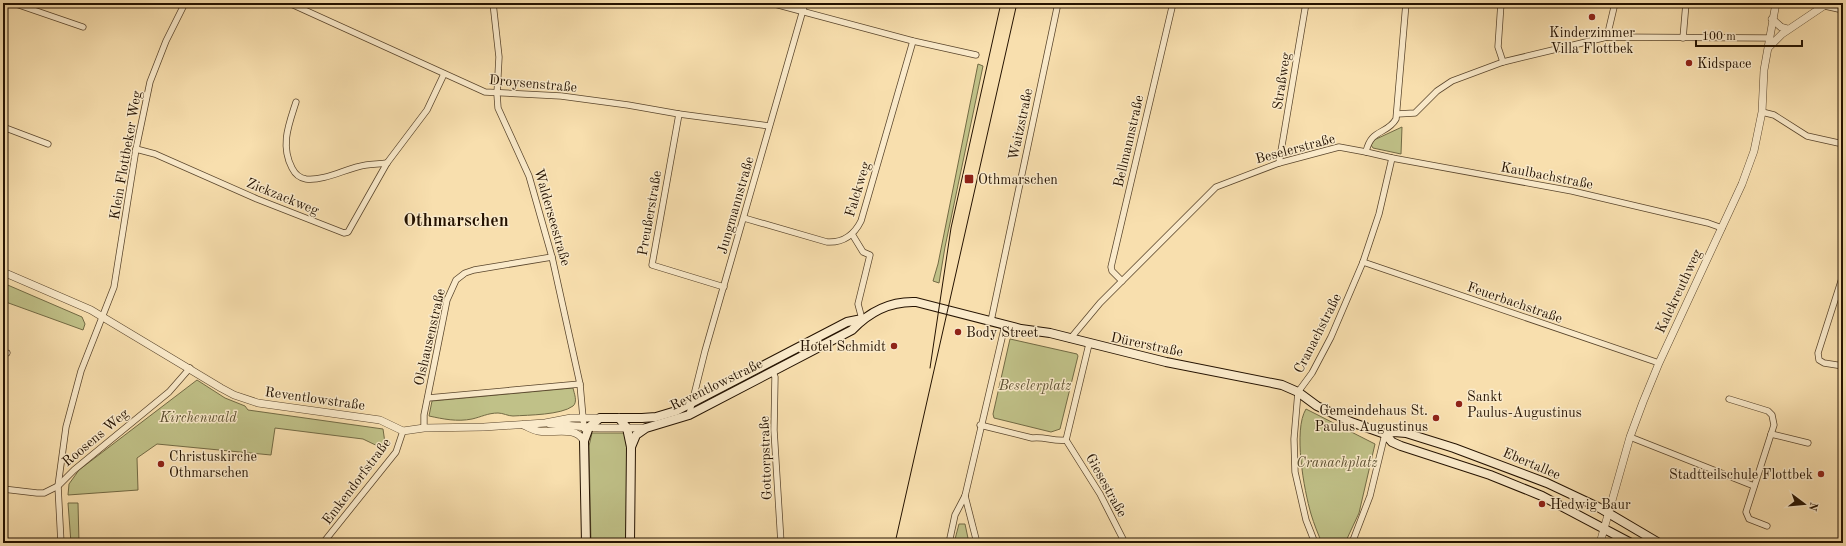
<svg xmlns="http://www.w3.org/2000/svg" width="1846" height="546" viewBox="0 0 1846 546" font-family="'Old Standard TT',serif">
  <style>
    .green { fill: #c0c188; stroke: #726a44 }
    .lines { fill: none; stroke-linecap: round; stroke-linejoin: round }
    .minor-casing { stroke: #59452c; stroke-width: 7 }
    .tertiary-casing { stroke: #59452c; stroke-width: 8 }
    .secondary-casing { stroke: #241200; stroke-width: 10 }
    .minor { stroke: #faeaca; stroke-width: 5.5 }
    .tertiary { stroke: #faeaca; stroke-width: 7 }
    .secondary { stroke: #faeaca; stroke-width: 8 }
    .tram { stroke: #241200; stroke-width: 1 }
    .poi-dot { fill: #8f2418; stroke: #faeaca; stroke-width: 1.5 }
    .labels { text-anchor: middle; stroke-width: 3; stroke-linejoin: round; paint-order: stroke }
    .poi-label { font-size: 14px; fill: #241200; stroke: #faeaca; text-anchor: start }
    .street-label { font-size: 14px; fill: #241200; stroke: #faeaca }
    .park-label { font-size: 14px; font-style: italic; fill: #5b4f30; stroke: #faeaca }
    .district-label { font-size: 18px; font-weight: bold; fill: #241200; stroke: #faeaca }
  </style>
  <rect width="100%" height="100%" fill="#f8dfae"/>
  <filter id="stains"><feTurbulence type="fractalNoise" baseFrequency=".005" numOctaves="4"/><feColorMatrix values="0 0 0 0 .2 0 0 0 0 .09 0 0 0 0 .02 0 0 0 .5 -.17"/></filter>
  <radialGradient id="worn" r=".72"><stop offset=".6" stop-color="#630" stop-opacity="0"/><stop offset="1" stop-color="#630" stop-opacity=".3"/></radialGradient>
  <g class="green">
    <path d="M978,64L983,66L945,247L939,283L933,281L938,264Z"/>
    <path d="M1402,127L1401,154L1373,148L1371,145L1374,140Z"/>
    <path d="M3,283L82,317L85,324L83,330L3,301Z"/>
    <path d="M849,325L850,327L726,393L724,389Z"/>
    <path d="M1010,339L1077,354L1078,356L1060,429L1051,432L994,418L993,414Z"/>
    <path d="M197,380L225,398L245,406L248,410L383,429L386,450L363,439L275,428L271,455L157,444L137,458L138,490L68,495L69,484L79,470Z"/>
    <path d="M573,388C574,393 578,402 573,406C561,415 529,415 513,416C508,416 503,413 498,413C488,413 481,417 472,419C457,422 443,419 429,416L432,401Z"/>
    <path d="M1306,409L1375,444L1359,513L1345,543H1322C1318,534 1314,524 1311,514C1304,490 1293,430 1306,409Z"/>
    <path d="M592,433H626L628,492L626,543H591L589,446Z"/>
    <path d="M68,503H78L79,543H71Z"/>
    <path d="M959,524H965L969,543H954Z"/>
  </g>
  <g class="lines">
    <defs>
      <g id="minor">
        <path d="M13,3L83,27"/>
        <path d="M289,3L485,92L561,96L628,105L679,114L769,126"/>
        <path d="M493,3L499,57L497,94L498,108L529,176L552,257L580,384L584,429"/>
        <path d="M771,3L913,41L976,55"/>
        <path d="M1501,3L1498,47L1503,62"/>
        <path d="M1825,6L1843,10"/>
        <path d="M1607,37L1615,3"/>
        <path d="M1683,38L1686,3"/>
        <path d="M296,102C289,124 280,145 292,168C295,174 299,178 306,179C326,181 346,168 366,165C373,164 380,164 387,163"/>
        <path d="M1762,112L1774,115L1807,136L1843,144"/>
        <path d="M679,114L652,265L724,287"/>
        <path d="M1397,114L1415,113L1437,91L1452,81L1503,62L1607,37L1769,38"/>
        <path d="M3,127L48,144"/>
        <path d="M136,149L155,154L257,199L344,233L348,232L387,163L427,110L444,74"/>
        <path d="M1366,152L1392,158L1572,191L1708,223L1722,228"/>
        <path d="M1279,163L1306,3"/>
        <path d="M744,218L827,242C843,243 854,235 861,221L913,41"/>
        <path d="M852,234L863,252L870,255L858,304L862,319"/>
        <path d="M1363,262L1659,363"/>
        <path d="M1843,275L1818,353L1819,360L1824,363L1843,366"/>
        <path d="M1122,281L1112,271L1111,267L1173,3"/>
        <path d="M991,321L1058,3"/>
        <path d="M1070,339L1100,303L1216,187L1279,163L1339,147L1366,152C1371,128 1387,135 1396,119L1406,3"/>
        <path d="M3,352L7,353"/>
        <path d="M773,372L775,377L774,430L781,543"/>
        <path d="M428,398L580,384"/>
        <path d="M1729,399L1768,411L1772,415L1774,425L1746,512L1749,519L1767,526"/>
        <path d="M689,415L705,351L805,3"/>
        <path d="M980,425L1032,438C1044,436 1054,442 1066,440"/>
        <path d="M424,428V415L447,300L456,280L465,273L474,270L552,257"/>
        <path d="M1771,434L1808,443"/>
        <path d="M1630,437L1754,486"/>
        <path d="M1066,440L1100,494L1125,543"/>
        <path d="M1066,440L1089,344"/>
        <path d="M3,489L37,493H44L58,486L74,470L169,392L190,368"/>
        <path d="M965,496L977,543"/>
        <path d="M61,543L58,486L66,427L81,371L114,287L136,149L150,82L166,41L185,3"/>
        <path d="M323,543L396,452L403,431"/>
        <path d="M949,543L955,515L965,496L1005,325"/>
        <path d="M1315,543L1306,520L1295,472L1294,439L1298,392L1312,373L1331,337L1363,262L1379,214L1392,158"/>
        <path d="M1352,543L1370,496L1385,434"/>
      </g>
      <g id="tertiary">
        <path d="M1772,19L1781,27L1788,29"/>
        <path d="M1769,47L1782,34L1828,3"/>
        <path d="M3,272L91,310L221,388L234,395L258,403L380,420L403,431L424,428L484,427L545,423L571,418H600"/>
        <path d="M550,424L600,428H646"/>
        <path d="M523,425C528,427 533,430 538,431C553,434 575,425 584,441"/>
        <path d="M1600,543L1630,437L1643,402L1659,363L1742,184L1754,151L1762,112L1764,70L1776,3"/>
      </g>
      <g id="secondary">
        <path d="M619,418L627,428L631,447L630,543"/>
        <path d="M1385,434L1392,442L1401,446L1490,475L1542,496L1631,543"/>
        <path d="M631,447L636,435L646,428L689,415L852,330C869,312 891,301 916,302L1021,329L1050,333L1166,362L1282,385L1298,392L1317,406L1351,422L1385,434L1394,432L1406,433L1454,448L1547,483L1598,507L1659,543"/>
        <path d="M586,543L584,441L589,427L600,418H642L656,417L676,411L847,322L862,319"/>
      </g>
    </defs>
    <use href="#minor" class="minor-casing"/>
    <use href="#tertiary" class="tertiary-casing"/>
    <use href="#secondary" class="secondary-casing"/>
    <use href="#minor" class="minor"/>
    <use href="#tertiary" class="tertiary"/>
    <use href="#secondary" class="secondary"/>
    <g class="tram">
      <path d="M930,368L951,228L1001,3"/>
      <path d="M895,543L1017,3"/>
    </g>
  </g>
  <g class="poi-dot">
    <circle cx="1592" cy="17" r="4"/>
    <circle cx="1689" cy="63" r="4"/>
    <rect x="964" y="174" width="10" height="10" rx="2"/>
    <circle cx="958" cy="332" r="4"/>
    <circle cx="894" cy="346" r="4"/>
    <circle cx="1459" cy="404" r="4"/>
    <circle cx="1436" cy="418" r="4"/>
    <circle cx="161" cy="464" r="4"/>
    <circle cx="1821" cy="474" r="4"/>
    <circle cx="1542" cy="504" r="4"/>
  </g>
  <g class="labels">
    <g class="poi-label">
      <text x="1592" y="37" text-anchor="middle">Kinderzimmer<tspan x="1592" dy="16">Villa Flottbek</tspan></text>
      <text x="1697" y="68">Kidspace</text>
      <text x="978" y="184">Othmarschen</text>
      <text x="966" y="337">Body Street</text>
      <text x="886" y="351" text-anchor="end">Hotel Schmidt</text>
      <text x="1467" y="401">Sankt<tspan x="1467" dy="16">Paulus-Augustinus</tspan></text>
      <text x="1428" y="415" text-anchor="end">Gemeindehaus St.<tspan x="1428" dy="16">Paulus Augustinus</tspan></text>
      <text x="169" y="461">Christuskirche<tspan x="169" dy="16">Othmarschen</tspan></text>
      <text x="1813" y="479" text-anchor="end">Stadtteilschule Flottbek</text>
      <text x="1550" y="509">Hedwig Baur</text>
    </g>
    <g class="street-label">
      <text transform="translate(1281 81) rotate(-81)" y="5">Straßweg</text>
      <text transform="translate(533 83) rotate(5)" y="5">Droysenstraße</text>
      <text transform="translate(1020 124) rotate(-78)" y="5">Waitzstraße</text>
      <text transform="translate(1128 141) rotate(-77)" y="5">Bellmannstraße</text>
      <text transform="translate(1295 148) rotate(-15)" y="5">Beselerstraße</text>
      <text transform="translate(125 155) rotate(-80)" y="5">Klein Flottbeker Weg</text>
      <text transform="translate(1547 175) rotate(11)" y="5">Kaulbachstraße</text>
      <text transform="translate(857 189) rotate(-73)" y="5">Falckweg</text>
      <text transform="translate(283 196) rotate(22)" y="5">Zickzackweg</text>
      <text transform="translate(735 205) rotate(-74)" y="5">Jungmannstraße</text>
      <text transform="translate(649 213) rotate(-80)" y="5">Preußerstraße</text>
      <text transform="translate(553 217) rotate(74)" y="5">Walderseestraße</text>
      <text transform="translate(1678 291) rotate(-65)" y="5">Kalckreuthweg</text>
      <text transform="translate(1515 302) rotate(19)" y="5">Feuerbachstraße</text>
      <text transform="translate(1317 333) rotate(-63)" y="5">Cranachstraße</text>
      <text transform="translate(429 337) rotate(-77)" y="5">Olshausenstraße</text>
      <text transform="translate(1147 344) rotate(12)" y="5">Dürerstraße</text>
      <text transform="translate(716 384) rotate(-26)" y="5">Reventlowstraße</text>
      <text transform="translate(315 398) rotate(8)" y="5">Reventlowstraße</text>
      <text transform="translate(95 437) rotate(-40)" y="5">Roosens Weg</text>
      <text transform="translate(765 458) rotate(-92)" y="5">Gottorpstraße</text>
      <text transform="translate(1532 463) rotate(23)" y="5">Ebertallee</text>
      <text transform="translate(356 481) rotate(-53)" y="5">Emkendorfstraße</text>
      <text transform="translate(1107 485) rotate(61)" y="5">Giesestraße</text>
    </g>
    <g class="park-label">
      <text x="1035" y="390">Beselerplatz</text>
      <text x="198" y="422">Kirchenwald</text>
      <text x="1337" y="467">Cranachplatz</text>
    </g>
    <g class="district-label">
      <text x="456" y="226">Othmarschen</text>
    </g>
  </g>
  <rect width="1846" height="546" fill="none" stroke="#f8dfae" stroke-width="16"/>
  <rect x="4" y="4" width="1838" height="538" fill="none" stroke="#241200" stroke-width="2"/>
  <rect x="8" y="8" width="1830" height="530" fill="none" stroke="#241200"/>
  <g transform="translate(1804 504) rotate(106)" stroke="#faeaca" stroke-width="3" paint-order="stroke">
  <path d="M0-3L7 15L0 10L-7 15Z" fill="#241200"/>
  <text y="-6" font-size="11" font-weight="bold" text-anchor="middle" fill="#241200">N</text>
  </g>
  <path d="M1696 40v6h106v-6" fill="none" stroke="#241200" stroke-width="2"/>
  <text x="1702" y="40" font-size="12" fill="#241200" stroke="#faeaca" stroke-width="3" paint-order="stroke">100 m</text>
  <rect width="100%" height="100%" filter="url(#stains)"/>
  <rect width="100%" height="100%" fill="url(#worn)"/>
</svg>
